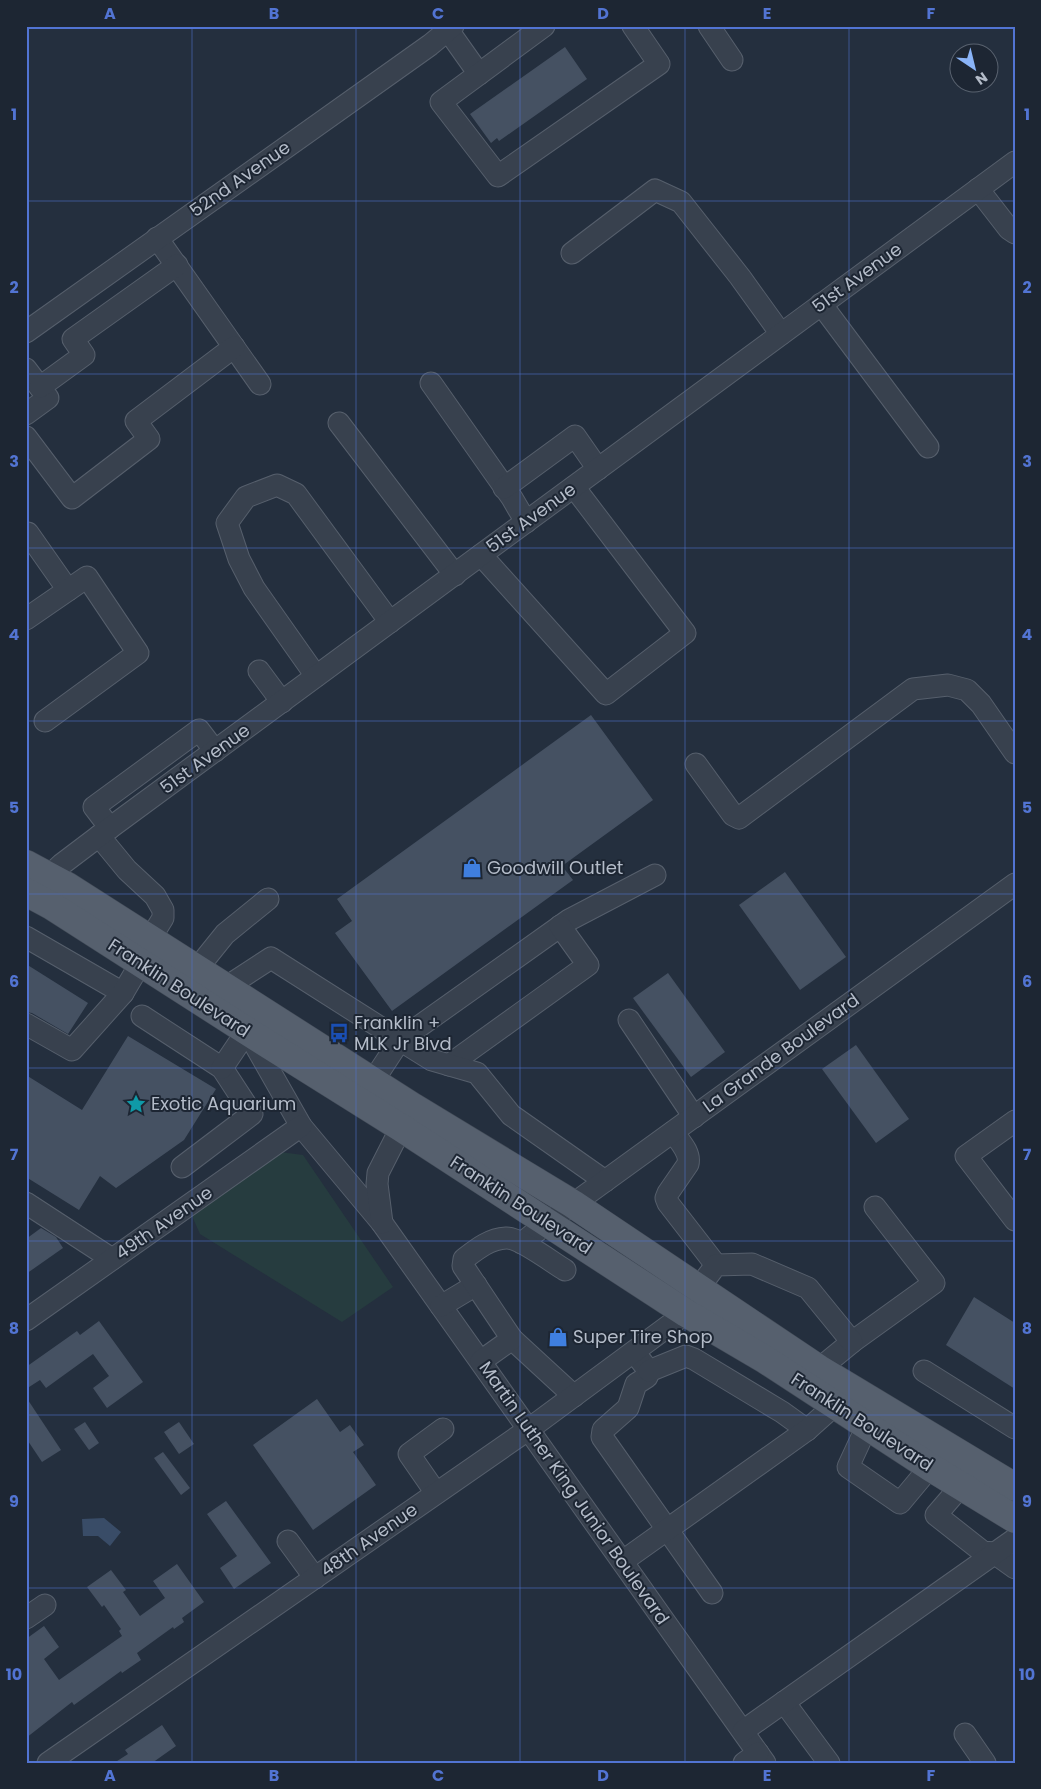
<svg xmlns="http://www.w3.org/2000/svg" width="1041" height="1789" viewBox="0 0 1041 1789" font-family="Poppins,sans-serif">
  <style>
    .green { fill: #263c3f }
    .water { fill: #394c67 }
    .building { fill: #455162 }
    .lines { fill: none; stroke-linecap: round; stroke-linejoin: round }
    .minor-casing { stroke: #565f6c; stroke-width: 23 }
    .major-casing { stroke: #414a57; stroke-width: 29 }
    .minor { stroke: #38414e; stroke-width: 21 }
    .major { stroke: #56606e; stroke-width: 28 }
    .grid { fill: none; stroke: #5274d3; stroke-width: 1; stroke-opacity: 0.55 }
    .labels { text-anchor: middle; stroke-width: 4; stroke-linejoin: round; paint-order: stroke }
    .street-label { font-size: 18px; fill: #b4bcc9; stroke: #1d2633 }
    .poi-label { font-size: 18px; fill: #b4bcc9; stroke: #1d2633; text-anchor: start }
    .neatline { fill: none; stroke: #5274d3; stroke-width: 2 }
    .grid-label { font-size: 16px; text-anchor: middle; font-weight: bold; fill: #5274d3 }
  </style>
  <rect width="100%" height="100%" fill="#242f3e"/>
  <path class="green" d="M280,1152L303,1155L393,1287L342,1322L200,1234L192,1216Z"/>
  <path class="water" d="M104,1518L121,1532L110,1546L98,1536H83L82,1519Z"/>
  <g class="building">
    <path d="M565,47L587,79L499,141L497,138L491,143L470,114Z"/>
    <path d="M591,715L653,800L562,866L573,880L392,1011L335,933L352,921L337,899Z"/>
    <path d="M785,872L846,957L800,990L739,905Z"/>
    <path d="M26,964L88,1003L68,1034L32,1013L26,1012Z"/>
    <path d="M668,973L725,1052L691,1077L633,998Z"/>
    <path d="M128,1036L216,1089L184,1140L116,1188L100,1176L79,1210L26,1177V1075L82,1110Z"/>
    <path d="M856,1045L909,1119L876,1143L822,1069Z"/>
    <path d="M41,1228L56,1237L63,1248L26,1274V1239Z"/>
    <path d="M974,1297L1015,1323V1389L946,1345Z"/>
    <path d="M99,1321L143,1382L107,1408L93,1388L109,1376L93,1354L46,1388L40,1380L26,1389V1367L77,1331L80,1335Z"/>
    <path d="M26,1397L61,1450L42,1462L26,1438Z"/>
    <path d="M317,1399L340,1432L350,1425L364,1445L353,1452L376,1485L313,1530L253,1445Z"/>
    <path d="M85,1422L99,1443L89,1450L74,1429Z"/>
    <path d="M179,1422L194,1444L179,1454L164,1432Z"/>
    <path d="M163,1452L190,1488L181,1495L154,1458Z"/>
    <path d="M226,1501L271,1563L234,1589L220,1568L237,1556L207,1514Z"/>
    <path d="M177,1564L204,1602L182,1618L184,1622L174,1629L173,1627L137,1653L141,1660L122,1673L121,1671L74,1705L72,1702L26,1738V1639L44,1626L59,1647L44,1659L59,1680L122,1636L119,1631L121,1629L104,1605L102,1607L87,1587L111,1570L126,1590L123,1592L140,1616L165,1598L153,1581Z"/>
    <path d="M162,1725L176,1746L152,1763H114L128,1754L125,1750Z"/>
  </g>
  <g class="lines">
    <defs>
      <g id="minor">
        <path d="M445,26L479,74"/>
        <path d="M544,26L441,102L498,176L659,64L633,26"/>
        <path d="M709,26L732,60"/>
        <path d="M978,189L1009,229L1015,233"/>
        <path d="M157,238L260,384"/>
        <path d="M572,253L655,190L681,202L740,277L781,334"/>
        <path d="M821,304L928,447"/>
        <path d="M26,332L430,45L453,26"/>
        <path d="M26,369L48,398L26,414"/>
        <path d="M431,383L512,498L526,522"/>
        <path d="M40,387L84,355L73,339L177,265"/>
        <path d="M339,423L455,575"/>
        <path d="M26,437L72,498L149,439L136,421L234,347"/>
        <path d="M504,488L575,436L598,469"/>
        <path d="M28,533L68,590"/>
        <path d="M481,555L606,694L685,633L574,487"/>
        <path d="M26,619L87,577L138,653L45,721"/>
        <path d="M259,671L282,702"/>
        <path d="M316,676L254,588L239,559L227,523L246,497L277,485L296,494L390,622"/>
        <path d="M696,764L733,815L739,818L913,689L948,685L967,690L981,704L1015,753"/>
        <path d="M110,828L94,807L199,730L215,751"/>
        <path d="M99,836L127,870L155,896L163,910V918L150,939"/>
        <path d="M48,877L62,864L99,836L1015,162"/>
        <path d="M26,937L123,993"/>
        <path d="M196,970L225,934L268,899"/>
        <path d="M225,988L271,958L400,1040L569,920L655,875"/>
        <path d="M142,1016L222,1068L252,1114L182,1167"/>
        <path d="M629,1020L694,1117"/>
        <path d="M26,1024L72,1050L123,993L146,954"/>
        <path d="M449,1065L588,965L560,926"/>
        <path d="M222,1068L247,1031L301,1126L382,1223L765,1763"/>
        <path d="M373,1081L400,1040L432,1060L477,1073L511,1115L605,1181"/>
        <path d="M1015,1121L966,1156L1015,1220"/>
        <path d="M673,1132C679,1141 691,1152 688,1164L668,1193L666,1198L668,1203L716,1265"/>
        <path d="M26,1203L112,1259"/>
        <path d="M382,1223L377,1184L378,1173L408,1114"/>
        <path d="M522,1243L547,1223L1015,884"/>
        <path d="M441,1306L476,1285"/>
        <path d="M26,1320L301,1126"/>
        <path d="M512,1339L574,1396"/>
        <path d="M634,1352L649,1371L647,1377L636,1384L628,1408L603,1430L602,1437L712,1593"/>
        <path d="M481,1361L512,1339L463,1266L464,1259C477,1249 489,1239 506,1238C519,1237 553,1263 565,1270"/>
        <path d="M819,1369L852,1342L934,1283L875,1207"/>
        <path d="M649,1371L686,1356L694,1359L782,1412L807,1430"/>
        <path d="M924,1371L1015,1428"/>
        <path d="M867,1426L848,1467L900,1503L930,1467"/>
        <path d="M961,1486L936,1515L983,1552L994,1553L1015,1568"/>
        <path d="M436,1493L409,1454L443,1429"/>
        <path d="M288,1541L315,1578"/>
        <path d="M623,1561L807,1430L835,1405"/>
        <path d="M26,1618L45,1605"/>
        <path d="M784,1702L829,1763"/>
        <path d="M743,1731L1015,1539"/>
        <path d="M965,1734L985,1763"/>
        <path d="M48,1763L529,1429L686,1313L698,1289L716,1265L752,1264L808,1288L852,1342"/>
        <path d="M744,1763L758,1753"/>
      </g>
      <g id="major">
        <path d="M26,864L67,886L413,1107L573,1204L819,1369L1015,1487"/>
        <path d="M26,892L52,906L247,1031L400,1127L686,1313L766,1360L930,1467L1015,1519"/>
      </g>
    </defs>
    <use href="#minor" class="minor-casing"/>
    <use href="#major" class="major-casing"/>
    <use href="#minor" class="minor"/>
    <use href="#major" class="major"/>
  </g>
  <path class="grid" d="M192,26V1763M356,26V1763M520,26V1763M685,26V1763M849,26V1763M26,201H1015M26,374H1015M26,548H1015M26,721H1015M26,894H1015M26,1068H1015M26,1241H1015M26,1415H1015M26,1588H1015"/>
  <defs>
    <symbol id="shop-bare" viewBox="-9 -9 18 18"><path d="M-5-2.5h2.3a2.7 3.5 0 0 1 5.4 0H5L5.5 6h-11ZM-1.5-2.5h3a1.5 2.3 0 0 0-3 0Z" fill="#3f7fe0" stroke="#1d2633" stroke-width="2.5" paint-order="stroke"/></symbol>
    <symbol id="bus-bare" viewBox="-9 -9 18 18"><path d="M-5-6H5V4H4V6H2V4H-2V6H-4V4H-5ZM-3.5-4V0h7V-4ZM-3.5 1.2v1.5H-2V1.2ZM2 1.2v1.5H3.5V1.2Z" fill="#1a4fb4" stroke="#1d2633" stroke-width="2.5" paint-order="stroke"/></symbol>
    <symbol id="sight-bare" viewBox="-9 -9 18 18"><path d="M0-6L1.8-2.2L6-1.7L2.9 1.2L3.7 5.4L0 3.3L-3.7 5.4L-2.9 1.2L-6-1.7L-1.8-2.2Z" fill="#0f9aa8" stroke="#1d2633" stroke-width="2.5" paint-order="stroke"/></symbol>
  </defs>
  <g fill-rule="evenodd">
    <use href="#shop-bare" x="458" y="854" width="28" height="28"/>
    <use href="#bus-bare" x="325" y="1019" width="28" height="28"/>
    <use href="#sight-bare" x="122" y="1090" width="28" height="28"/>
    <use href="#shop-bare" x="544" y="1323" width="28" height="28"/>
  </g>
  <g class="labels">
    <g class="street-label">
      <text transform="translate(240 179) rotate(-35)" y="6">52nd Avenue</text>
      <text transform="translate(857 278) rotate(-36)" y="6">51st Avenue</text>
      <text transform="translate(531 518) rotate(-36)" y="6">51st Avenue</text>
      <text transform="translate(205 759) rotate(-36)" y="6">51st Avenue</text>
      <text transform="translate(179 988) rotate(33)" y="6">Franklin Boulevard</text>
      <text transform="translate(781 1053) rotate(-36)" y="6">La Grande Boulevard</text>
      <text transform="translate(521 1205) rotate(33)" y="6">Franklin Boulevard</text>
      <text transform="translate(164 1223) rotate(-35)" y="6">49th Avenue</text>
      <text transform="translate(862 1422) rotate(33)" y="6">Franklin Boulevard</text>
      <text transform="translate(574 1493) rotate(55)" y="6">Martin Luther King Junior Boulevard</text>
      <text transform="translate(369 1540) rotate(-35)" y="6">48th Avenue</text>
    </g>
    <g class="poi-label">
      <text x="487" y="874">Goodwill Outlet</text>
      <text x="354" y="1029">Franklin +<tspan x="354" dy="21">MLK Jr Blvd</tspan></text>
      <text x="151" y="1110">Exotic Aquarium</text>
      <text x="573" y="1343">Super Tire Shop</text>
    </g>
  </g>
  <rect width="1041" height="1789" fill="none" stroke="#1d2633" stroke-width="55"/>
  <g transform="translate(974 68) rotate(145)"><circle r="24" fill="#1d2633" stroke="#59626f"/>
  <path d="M0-4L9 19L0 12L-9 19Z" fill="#8ab4f8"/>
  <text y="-8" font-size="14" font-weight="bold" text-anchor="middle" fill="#b4bcc9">N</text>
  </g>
  <rect x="28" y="28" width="986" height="1734" class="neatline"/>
  <g class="grid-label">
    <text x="110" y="19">A</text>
    <text x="274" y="19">B</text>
    <text x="438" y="19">C</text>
    <text x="603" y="19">D</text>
    <text x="767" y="19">E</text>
    <text x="931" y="19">F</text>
    <text x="14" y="120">1</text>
    <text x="1027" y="120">1</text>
    <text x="14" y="293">2</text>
    <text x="1027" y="293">2</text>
    <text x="14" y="467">3</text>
    <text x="1027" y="467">3</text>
    <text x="14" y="640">4</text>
    <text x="1027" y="640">4</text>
    <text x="14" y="813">5</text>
    <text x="1027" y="813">5</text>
    <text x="14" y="987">6</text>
    <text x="1027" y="987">6</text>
    <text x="14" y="1160">7</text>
    <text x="1027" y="1160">7</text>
    <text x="14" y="1334">8</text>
    <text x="1027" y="1334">8</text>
    <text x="14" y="1507">9</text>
    <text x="1027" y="1507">9</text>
    <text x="14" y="1680">10</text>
    <text x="1027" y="1680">10</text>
    <text x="110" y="1781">A</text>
    <text x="274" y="1781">B</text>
    <text x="438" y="1781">C</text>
    <text x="603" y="1781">D</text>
    <text x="767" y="1781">E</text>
    <text x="931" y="1781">F</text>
  </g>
</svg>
